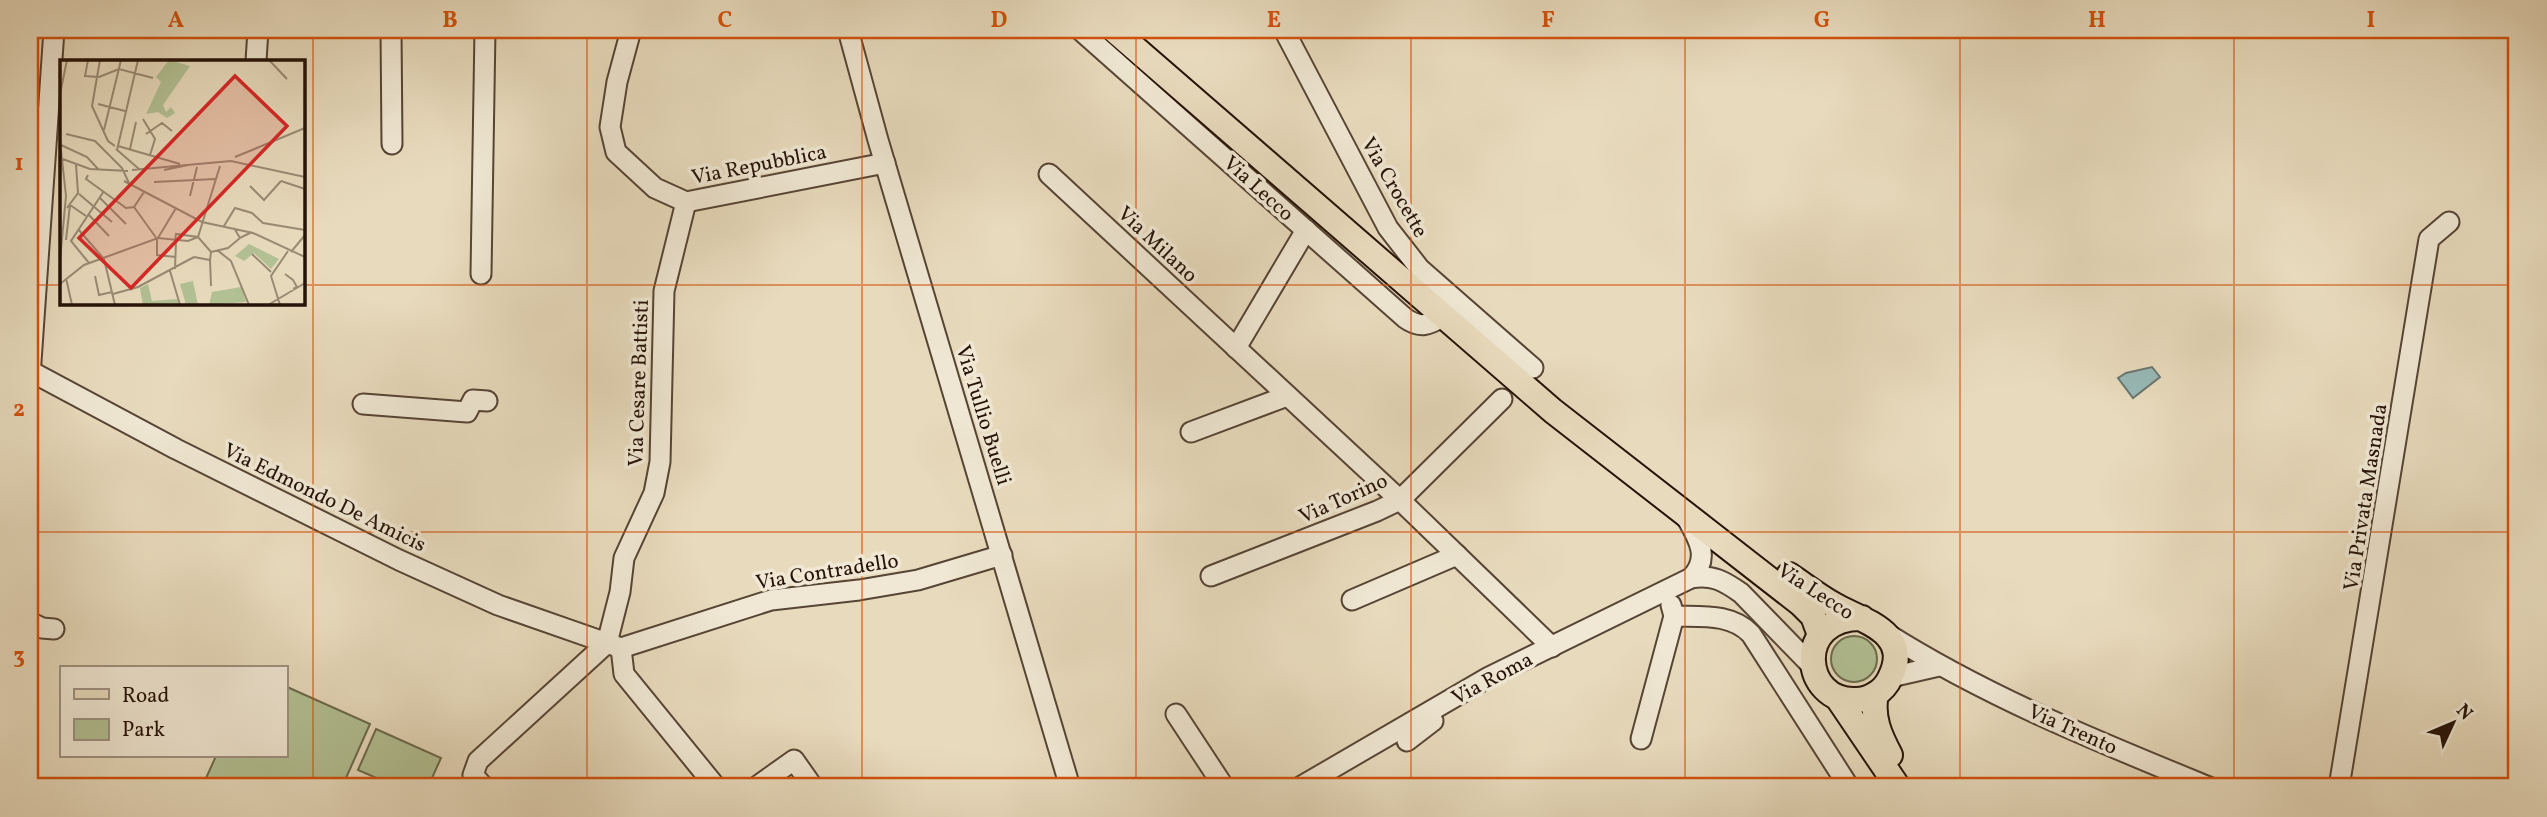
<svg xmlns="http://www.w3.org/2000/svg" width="2547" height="817" viewBox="0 0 2547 817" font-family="Vollkorn,serif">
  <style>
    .green { fill: #b2c194; stroke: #6c6a4e; stroke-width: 2 }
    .water { fill: #98bab8; stroke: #6a7772; stroke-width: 2 }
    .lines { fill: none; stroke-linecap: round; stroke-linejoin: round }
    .minor-casing { stroke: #564435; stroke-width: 23 }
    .major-casing { stroke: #251208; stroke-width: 28 }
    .minor { stroke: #f0e8d4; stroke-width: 19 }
    .major { stroke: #e8dbbd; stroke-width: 24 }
    .grid { fill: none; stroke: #d4520c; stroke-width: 2; stroke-opacity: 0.55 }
    .labels { text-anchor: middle; stroke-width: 7; stroke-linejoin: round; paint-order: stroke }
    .street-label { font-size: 21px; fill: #251208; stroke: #f0e8d4 }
    .inset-road { fill: none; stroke: #9a8b75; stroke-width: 2 }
    .view { fill: #d62828; fill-opacity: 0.15; stroke: #d62828; stroke-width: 3.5 }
    .inset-edge { fill: none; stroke: #251208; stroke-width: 3.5 }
    .neatline { fill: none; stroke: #d4520c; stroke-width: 2.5 }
    .grid-label { font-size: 23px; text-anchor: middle; font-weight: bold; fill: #d4520c }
  </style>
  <rect width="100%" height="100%" fill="#e8dbbd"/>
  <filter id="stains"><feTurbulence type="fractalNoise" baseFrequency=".00286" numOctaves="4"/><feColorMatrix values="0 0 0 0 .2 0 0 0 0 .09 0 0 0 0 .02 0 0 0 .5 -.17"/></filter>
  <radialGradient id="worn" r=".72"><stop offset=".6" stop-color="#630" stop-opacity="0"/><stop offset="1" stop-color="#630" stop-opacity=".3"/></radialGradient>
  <g class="green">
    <circle cx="1854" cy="659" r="23"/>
    <path d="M285,686L370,724L342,787H202L216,756H285Z"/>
    <path d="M376,729L441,758L428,787H397L358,770Z"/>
  </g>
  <path class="water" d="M2152,367L2160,377L2133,398L2118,378L2126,373Z"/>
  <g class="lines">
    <defs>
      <g id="minor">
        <path d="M391,30L392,144"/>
        <path d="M631,30L617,82L610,127L616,152L655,188L686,202L885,163"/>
        <path d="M848,30L878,140L1070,787"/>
        <path d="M1080,30L1405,318C1420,329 1429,325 1444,316"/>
        <path d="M1284,30L1388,228L1420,269L1533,368"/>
        <path d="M256,61L258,30"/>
        <path d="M1049,174L1400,500L1552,647"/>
        <path d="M481,274L485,30"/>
        <path d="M1236,348L1306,230"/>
        <path d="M30,371L176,449L399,560L498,605L621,648"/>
        <path d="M30,376L54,30"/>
        <path d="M363,404L467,412L473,400L487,401"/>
        <path d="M1191,432L1287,396"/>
        <path d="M1686,517C1698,538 1711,558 1691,578"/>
        <path d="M1211,576L1377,511L1400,500L1502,399"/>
        <path d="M1352,600L1457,555"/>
        <path d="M1674,616C1701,617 1731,613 1751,634L1849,787"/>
        <path d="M30,622L42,628L54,629"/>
        <path d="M1886,633C1987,697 2099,742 2209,787"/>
        <path d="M607,643L620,592L624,558L654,493L660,462L664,291L686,202"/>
        <path d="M621,648L771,600L859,590L918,580L1002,555"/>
        <path d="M621,648L624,674L716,787"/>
        <path d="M1891,677L1939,666"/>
        <path d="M1176,714L1224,787"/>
        <path d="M1641,739L1674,616L1671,605"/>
        <path d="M1407,741L1433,721"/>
        <path d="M484,787L473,775L478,761L607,643"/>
        <path d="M756,787L794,760L813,787"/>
        <path d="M1300,787L1489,677L1691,578C1712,574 1724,581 1741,593L1813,667"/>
        <path d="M2339,787L2429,239L2449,222"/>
      </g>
      <g id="major">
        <path d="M1114,30L1553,411L1801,604L1813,616L1820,635"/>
        <path d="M1789,575C1804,585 1818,596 1834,605C1862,621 1913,632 1890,678C1884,691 1870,700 1856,700C1802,703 1793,617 1862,618"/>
        <path d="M1876,694C1871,717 1880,736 1890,755"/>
        <path d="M1837,697L1898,787"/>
      </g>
    </defs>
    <use href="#minor" class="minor-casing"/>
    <use href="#major" class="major-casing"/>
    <use href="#minor" class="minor"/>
    <use href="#major" class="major"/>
  </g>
  <path class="grid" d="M313,30V787M587,30V787M862,30V787M1136,30V787M1411,30V787M1685,30V787M1960,30V787M2234,30V787M30,285H61M303,285H2517M30,532H2517"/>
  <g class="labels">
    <g class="street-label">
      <text transform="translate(759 164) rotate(-11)" y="7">Via Repubblica</text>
      <text transform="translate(1395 187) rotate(60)" y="7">Via Crocette</text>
      <text transform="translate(1259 188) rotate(42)" y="7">Via Lecco</text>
      <text transform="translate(1158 244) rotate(43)" y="7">Via Milano</text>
      <text transform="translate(638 383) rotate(-88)" y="7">Via Cesare Battisti</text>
      <text transform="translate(984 415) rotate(73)" y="7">Via Tullio Buelli</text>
      <text transform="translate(325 497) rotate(26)" y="7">Via Edmondo De Amicis</text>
      <text transform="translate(2365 497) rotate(-81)" y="7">Via Privata Masnada</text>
      <text transform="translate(1343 498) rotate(-24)" y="7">Via Torino</text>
      <text transform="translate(827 571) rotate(-9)" y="7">Via Contradello</text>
      <text transform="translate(1816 591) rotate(33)" y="7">Via Lecco</text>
      <text transform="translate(1492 678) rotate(-28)" y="7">Via Roma</text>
      <text transform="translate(2073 729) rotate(24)" y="7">Via Trento</text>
    </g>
  </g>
  <g transform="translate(60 60)">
    <rect width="245" height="245" fill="#e8dbbd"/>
    <path d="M109,0L130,6L103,45L106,52L111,47L115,53L107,58L98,52L86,54L101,22L96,17ZM189,184L219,199L211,209L194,193L184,201L175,196ZM133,221L138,245H126L120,224ZM88,224L92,241L117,239L119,245H83L80,228ZM181,227L186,242L149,245L152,232Z" fill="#b2c194"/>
    <path class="inset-road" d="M28,0L25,16L39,17L59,9L93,18M40,0L32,46L48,81L55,86M209,0L227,19M0,34L7,0M38,44L65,51M83,59L95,79L90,95M44,70L61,0M6,74L35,81L62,108L69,123M86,74L102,63L112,71M0,81L6,136L0,200M1,85L27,97L39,110M58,86L120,104M56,89L79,109M70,89L76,62M57,90L78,0M175,97L245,68M0,98L30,109L68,111M171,101L245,117M72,110L171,101M104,110L128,105M28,115L26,119L66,148L74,147L84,132M64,121L142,162L193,173L245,197M221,121L245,129M94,122L155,119M190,126L204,140L221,121M19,134L52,162M130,136L137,107M39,137L66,164M74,147L97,179M7,148L18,133L16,105M28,154L49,176M164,166L175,148L192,153L203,163L245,170M174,168L180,178L192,172M18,169L44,199L55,245M138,177L160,106M98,178L116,148M97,179V195L116,197M6,180L10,145L26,156M115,181L116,174L138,177L151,192M157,190L171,201L189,245M151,192L168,188L180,178M231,192L245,175M192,194L211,212M134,197L150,200L151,192M150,200L151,226M29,203L11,181L44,131M115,209L116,181M110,211L120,245M225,214L233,220L237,227L233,229M35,216L39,235L52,232M6,218L12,245M0,224L24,205L98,178L128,181L138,177M53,234L78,227L134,197M208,245L245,223M220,245L211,216L228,191"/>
    <path class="view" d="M175,16L227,66L71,228L19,178Z"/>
    <rect width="245" height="245" class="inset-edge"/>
  </g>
  <rect width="2547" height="817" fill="none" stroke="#e8dbbd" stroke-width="77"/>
  <rect x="60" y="666" width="228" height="91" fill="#f0e8d4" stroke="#9f9282" stroke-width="2"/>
  <rect x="74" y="689" width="35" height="10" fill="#e8dbbd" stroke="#9f9282" stroke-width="2"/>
  <text x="122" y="702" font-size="21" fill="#251208">Road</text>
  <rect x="74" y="719" width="35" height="21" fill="#b2c194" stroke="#9f9282" stroke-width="2"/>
  <text x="122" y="736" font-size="21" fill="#251208">Park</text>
  <g transform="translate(2453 723) rotate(46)" stroke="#f0e8d4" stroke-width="5" paint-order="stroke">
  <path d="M0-5L12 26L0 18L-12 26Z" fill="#251208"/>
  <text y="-10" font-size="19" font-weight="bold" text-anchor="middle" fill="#251208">N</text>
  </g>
  <rect x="38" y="38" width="2470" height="740" class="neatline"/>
  <g class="grid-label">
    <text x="176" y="27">A</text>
    <text x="450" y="27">B</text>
    <text x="725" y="27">C</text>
    <text x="999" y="27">D</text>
    <text x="1274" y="27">E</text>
    <text x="1548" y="27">F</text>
    <text x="1822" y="27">G</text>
    <text x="2097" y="27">H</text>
    <text x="2371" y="27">I</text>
    <text x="19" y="170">1</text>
    <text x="19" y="416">2</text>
    <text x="19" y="663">3</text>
  </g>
  <rect width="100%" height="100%" filter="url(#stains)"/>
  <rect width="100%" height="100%" fill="url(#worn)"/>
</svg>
